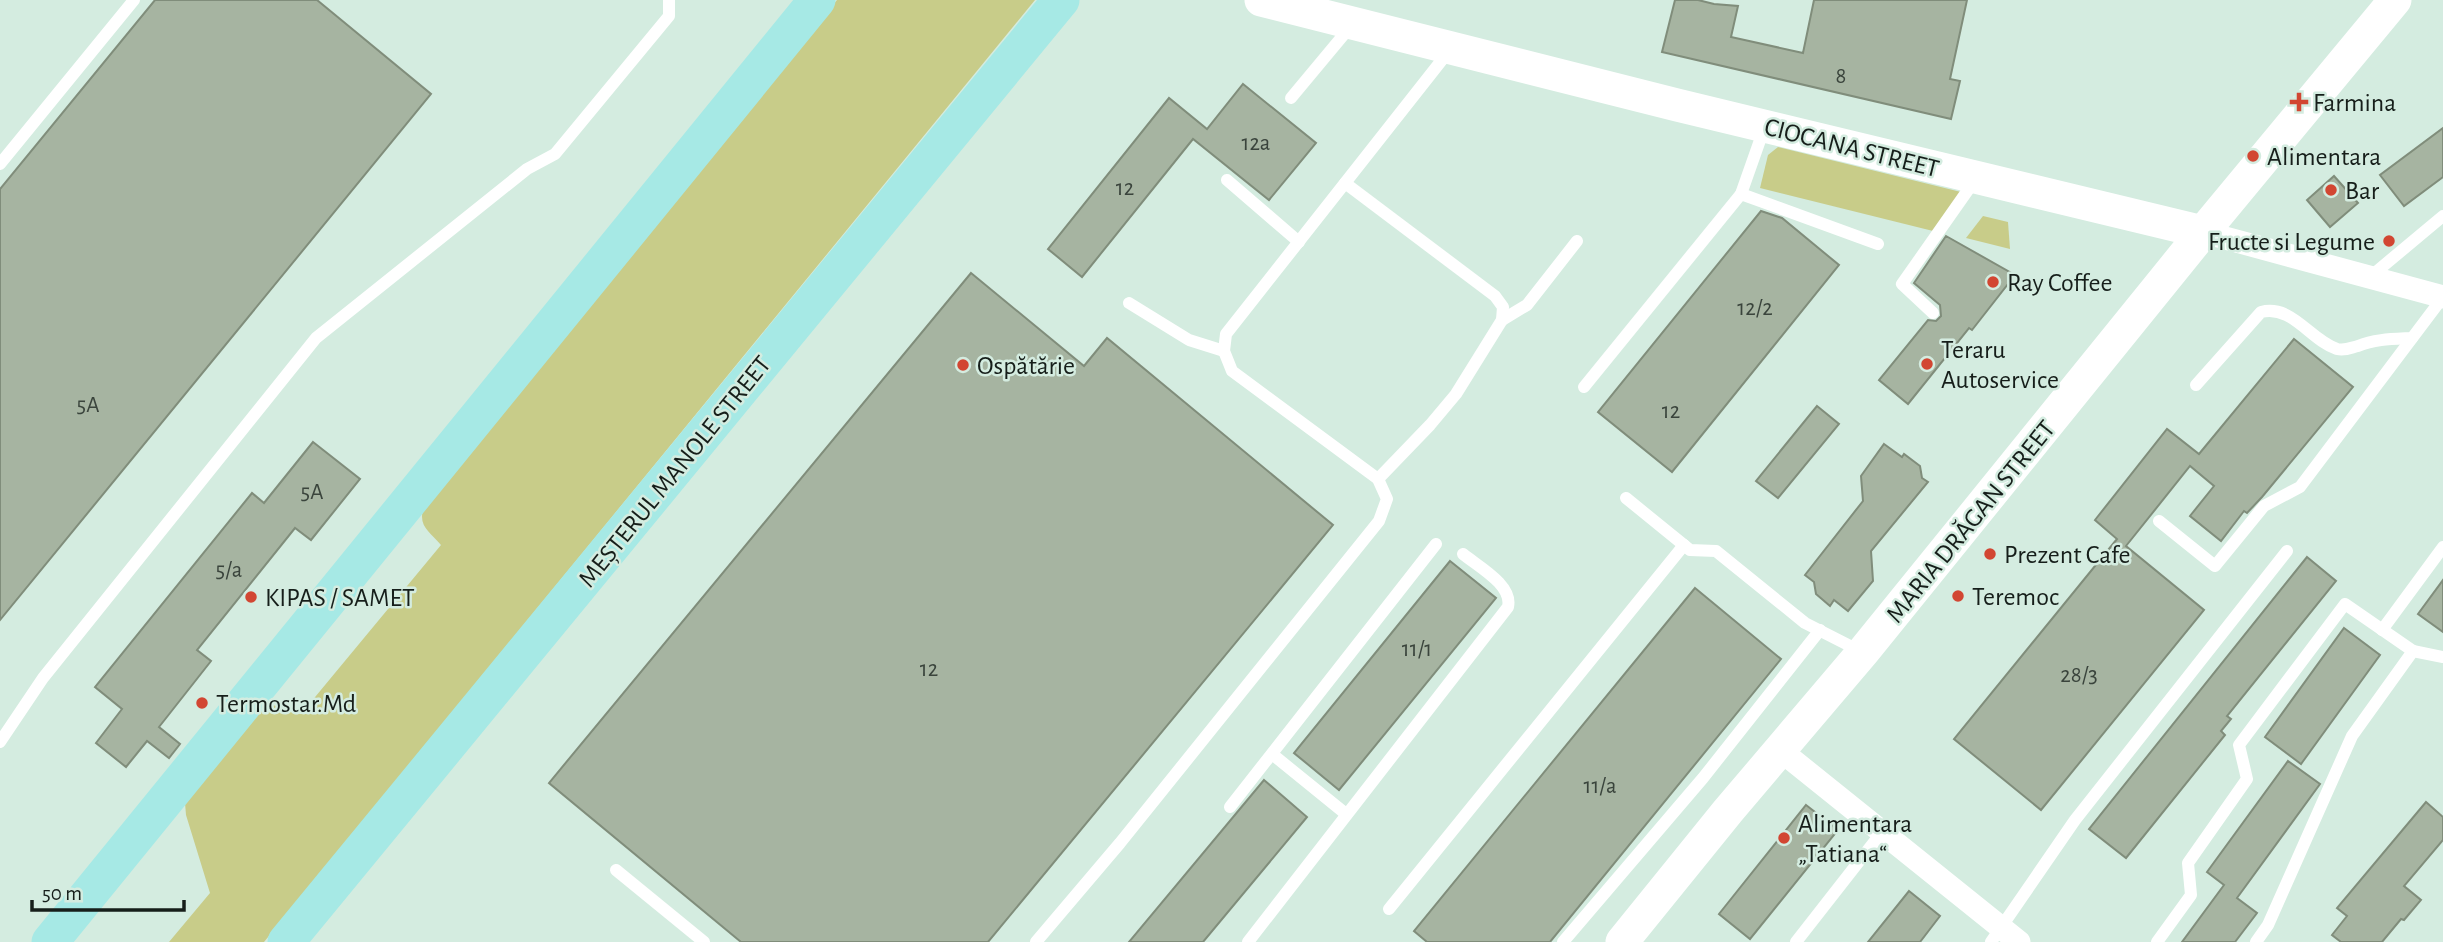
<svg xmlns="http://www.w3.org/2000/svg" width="2443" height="942" viewBox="0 0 2443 942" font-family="'Alegreya Sans',sans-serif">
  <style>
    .green { fill: #c8cc89 }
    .building { fill: #a6b4a1; stroke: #808d7b; stroke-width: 2 }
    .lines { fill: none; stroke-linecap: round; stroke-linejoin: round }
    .lane { stroke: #fff; stroke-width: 12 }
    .street { stroke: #fff; stroke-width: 23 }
    .secondary { stroke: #fff; stroke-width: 33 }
    .primary { stroke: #a6e9e5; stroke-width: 37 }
    .poi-dot { fill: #d24632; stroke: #d4ece0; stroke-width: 2.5 }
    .labels { text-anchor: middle; stroke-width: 5; stroke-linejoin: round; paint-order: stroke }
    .number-label { font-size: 23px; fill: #3a443c }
    .poi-label { font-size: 26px; fill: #161e1a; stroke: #d4ece0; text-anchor: start }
    .street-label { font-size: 26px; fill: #161e1a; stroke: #d4ece0 }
  </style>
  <rect width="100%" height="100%" fill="#d4ece0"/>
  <g class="green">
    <path d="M837,0H1035L264,942H169L210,893L186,815L185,803L263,707C277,701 286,713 301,714L441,545C430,532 417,526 424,507Z"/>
    <path d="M1778,147L1961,192L1933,231L1760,188L1768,155Z"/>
    <path d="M1983,216L2008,222L2010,249L1966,238Z"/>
  </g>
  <g class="building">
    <path d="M155,0H317L431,94L0,620V189Z"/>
    <path d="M1675,0H1698L1714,4L1738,6L1731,37L1803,53L1814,0H1967L1950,79L1960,81L1951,119L1662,52Z"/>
    <path d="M1243,84L1316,143L1269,200L1193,139L1082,277L1048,249L1169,98L1207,129Z"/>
    <path d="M2443,128V177L2404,206L2380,175Z"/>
    <path d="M2334,176L2358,203L2330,227L2307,200Z"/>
    <path d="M1761,211L1782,218L1839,265L1672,472L1598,412Z"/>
    <path d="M1946,236L2015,275L1972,330L1969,328L1908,404L1879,380L1928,320L1936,321L1941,316L1940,305L1914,283Z"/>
    <path d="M971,273L1084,366L1107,338L1333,525L988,942H741L549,783Z"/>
    <path d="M2294,339L2353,387L2262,497L2247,513L2244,511L2221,541L2190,516L2214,486L2190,466L2126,546L2204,610L2041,810L1954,739L2117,539L2095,520L2167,429L2199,454Z"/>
    <path d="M1817,406L1839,424L1778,498L1756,481Z"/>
    <path d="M313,442L360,479L311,540L295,528L197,650L211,661L159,727L180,744L169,758L147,741L126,767L96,743L122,709L95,687L252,493L264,503Z"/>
    <path d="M1884,444L1902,457L1904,454L1920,466L1922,478L1928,482L1871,551L1873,581L1848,611L1834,600L1830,606L1816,594L1814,582L1805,575L1863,501L1861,476Z"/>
    <path d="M2307,557L2336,581L2227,716L2231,719L2221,731L2225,735L2126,858L2089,829Z"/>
    <path d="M1450,561L1496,598L1339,790L1294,753Z"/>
    <path d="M2443,580V632L2418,614Z"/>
    <path d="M1695,588L1781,659L1550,942H1427L1414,931Z"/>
    <path d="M2344,628L2380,655L2301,764L2265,737Z"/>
    <path d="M2288,761L2320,784L2237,898L2257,913L2235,942H2182L2224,885L2207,872Z"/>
    <path d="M1264,780L1307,817L1203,942H1129Z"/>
    <path d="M2426,802L2443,817V840L2404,886L2421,900L2404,920L2401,919L2382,942H2341L2332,935L2347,916L2337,908Z"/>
    <path d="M1806,805L1838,830L1750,939L1719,914Z"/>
    <path d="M1909,891L1940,916L1920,942H1868Z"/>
  </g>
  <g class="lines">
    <g class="lane">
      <path d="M1291,98L1351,26"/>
      <path d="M0,164L134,0"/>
      <path d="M1227,180L1299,242"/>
      <path d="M1345,183L1495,296L1503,307L1502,320L1456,394L1430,425L1378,479"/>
      <path d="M1741,194L1878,244"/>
      <path d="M2370,277L2443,216"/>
      <path d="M1129,303L1189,340L1224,351"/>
      <path d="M1933,313L1902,284L1975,180"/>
      <path d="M1502,320L1527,305L1577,241"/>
      <path d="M2196,385L2261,312C2292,304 2310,340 2337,349C2345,351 2350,348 2358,346C2375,339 2394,339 2412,338"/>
      <path d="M1584,387L1741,194L1765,126"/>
      <path d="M1626,498L1690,550L1716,551L1805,623L1862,652"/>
      <path d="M2159,521L2215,566L2264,506L2300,487L2443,297"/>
      <path d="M2382,630L2443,547"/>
      <path d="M0,742L43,678L316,338L527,169L555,154L669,16V0"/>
      <path d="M1272,754L1346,814"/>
      <path d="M1230,807L1436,544"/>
      <path d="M616,870L704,942"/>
      <path d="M1389,909L1684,545"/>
      <path d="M1036,942L1120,843L1379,521L1387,499L1378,479L1232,371L1224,351L1226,334L1449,51"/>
      <path d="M1248,942L1508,607C1513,585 1479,567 1463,554"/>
      <path d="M1563,942L1703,778L1820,630"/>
      <path d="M1796,942L1882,832"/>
      <path d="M1991,942L2075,820L2287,551"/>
      <path d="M2157,942L2191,895L2188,863L2247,779L2239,745L2345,604L2413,651"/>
      <path d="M2256,942L2268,925L2352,736L2413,651L2443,657"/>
    </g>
    <g class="street">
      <path d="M2203,232L2443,297"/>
      <path d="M1780,750L2019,942"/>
    </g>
    <g class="secondary">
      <path d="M1261,0L1677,105L2203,232"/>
      <path d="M1622,942L1728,811L1863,652L2203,232L2395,0"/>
    </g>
    <g class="primary">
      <path d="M50,942L817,0"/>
      <path d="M286,942L1061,0"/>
    </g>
  </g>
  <g class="poi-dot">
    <path d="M2295.5 91.5h7v7h7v7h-7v7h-7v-7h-7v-7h7z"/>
    <circle cx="2253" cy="156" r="7"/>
    <circle cx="2331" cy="190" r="7"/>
    <circle cx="2389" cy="241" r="7"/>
    <circle cx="1993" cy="282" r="7"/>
    <circle cx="1927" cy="364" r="7"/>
    <circle cx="963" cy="365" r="7"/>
    <circle cx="1990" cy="554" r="7"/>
    <circle cx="1958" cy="596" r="7"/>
    <circle cx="251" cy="597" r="7"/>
    <circle cx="202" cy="703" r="7"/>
    <circle cx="1784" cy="838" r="7"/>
  </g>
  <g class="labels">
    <g class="number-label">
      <text x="1841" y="83">8</text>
      <text x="1256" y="150">12a</text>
      <text x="1125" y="195">12</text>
      <text x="1755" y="315">12/2</text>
      <text x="88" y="412">5A</text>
      <text x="1671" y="418">12</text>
      <text x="312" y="499">5A</text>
      <text x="229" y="577">5/a</text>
      <text x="1417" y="656">11/1</text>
      <text x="929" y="676">12</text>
      <text x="2079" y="682">28/3</text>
      <text x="1600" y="793">11/a</text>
    </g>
    <g class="poi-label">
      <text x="2313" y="111">Farmina</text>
      <text x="2267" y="165">Alimentara</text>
      <text x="2345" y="199">Bar</text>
      <text x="2375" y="250" text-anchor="end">Fructe si Legume</text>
      <text x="2007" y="291">Ray Coffee</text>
      <text x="1941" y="358">Teraru<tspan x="1941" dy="30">Autoservice</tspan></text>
      <text x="977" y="374">Ospătărie</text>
      <text x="2004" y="563">Prezent Cafe</text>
      <text x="1972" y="605">Teremoc</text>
      <text x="265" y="606">KIPAS / SAMET</text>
      <text x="216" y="712">Termostar.Md</text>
      <text x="1798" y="832">Alimentara<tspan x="1798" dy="30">„Tatiana“</tspan></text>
    </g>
    <g class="street-label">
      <text transform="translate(1852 147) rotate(14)" y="9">CIOCANA STREET</text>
      <text transform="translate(674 471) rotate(-51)" y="9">MEȘTERUL MANOLE STREET</text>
      <text transform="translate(1970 521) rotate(-51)" y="9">MARIA DRĂGAN STREET</text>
    </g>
  </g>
  <path d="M32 900v10h152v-10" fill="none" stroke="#161e1a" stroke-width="3.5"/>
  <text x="42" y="900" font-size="21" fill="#161e1a" stroke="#d4ece0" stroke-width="5" paint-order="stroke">50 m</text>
</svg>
